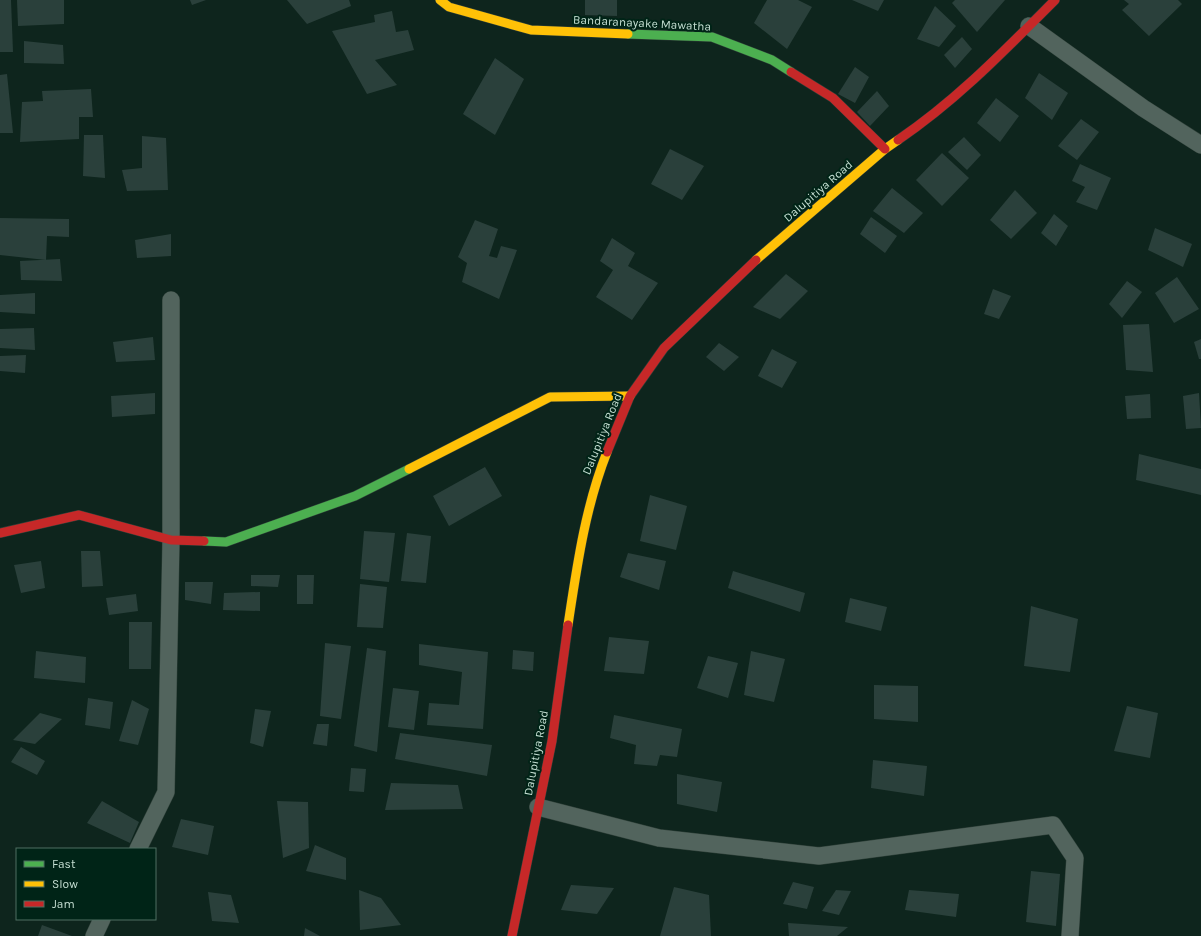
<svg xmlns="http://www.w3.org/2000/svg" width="1201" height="936" viewBox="0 0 1201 936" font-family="Karla,sans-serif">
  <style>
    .building { fill: #2a403b }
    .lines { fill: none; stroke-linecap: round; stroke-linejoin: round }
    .street-casing { stroke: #2f4039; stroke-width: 18 }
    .fast-casing { stroke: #2f4039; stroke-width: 10 }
    .slow-casing { stroke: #2f4039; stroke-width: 10 }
    .jam-casing { stroke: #2f4039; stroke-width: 10 }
    .street { stroke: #52645d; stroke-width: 17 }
    .fast { stroke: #4caf50; stroke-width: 9 }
    .slow { stroke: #ffc107; stroke-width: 9 }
    .jam { stroke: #c62828; stroke-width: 9 }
    .labels { text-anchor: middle; stroke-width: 4; stroke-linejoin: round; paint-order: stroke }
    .street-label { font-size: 12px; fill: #c5dfd3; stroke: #002417 }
  </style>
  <rect width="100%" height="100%" fill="#0e251d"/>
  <g class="building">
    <path d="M0,0H11L13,52H0Z"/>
    <path d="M17,0H64V24L18,26Z"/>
    <path d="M190,0H206L192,5Z"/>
    <path d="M287,0H349L351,6L307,24Z"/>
    <path d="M585,0H617V16L585,15Z"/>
    <path d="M767,0H798L812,7L787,49L754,23Z"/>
    <path d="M852,0H884L878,11Z"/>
    <path d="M955,0H1005L977,32L952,3Z"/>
    <path d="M1124,0H1178L1182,4L1149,36L1122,10L1129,4Z"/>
    <path d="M935,6L956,26L939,47L917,39Z"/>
    <path d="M392,11L396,32L408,30L414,50L375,60L397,85L367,94L332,31L375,22L374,15Z"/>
    <path d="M962,37L972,49L955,68L944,55Z"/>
    <path d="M24,41L63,45L64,64L24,63Z"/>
    <path d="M495,58L524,79L495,135L463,114Z"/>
    <path d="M855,67L869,77L855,103L838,94Z"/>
    <path d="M1039,73L1068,93L1052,120L1025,98Z"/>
    <path d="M7,74L13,133H0V75Z"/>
    <path d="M91,89L93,117H79V139L20,142L22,102L43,101L42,91Z"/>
    <path d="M877,91L889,106L870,126L857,112Z"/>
    <path d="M996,98L1019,116L1000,142L977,123Z"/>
    <path d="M1081,119L1099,132L1077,160L1058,146Z"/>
    <path d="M84,135H103L105,178L83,176Z"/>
    <path d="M142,136L166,138L168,190L127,191L122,170L142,168Z"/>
    <path d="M964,137L981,155L967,170L948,152Z"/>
    <path d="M670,149L704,166L682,200L651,184Z"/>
    <path d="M942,153L969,178L942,206L916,180Z"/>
    <path d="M1080,164L1111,178L1097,210L1076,202L1085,187L1072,181Z"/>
    <path d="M892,188L923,213L904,233L873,211Z"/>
    <path d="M1015,190L1037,213L1011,239L990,220Z"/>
    <path d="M1054,214L1068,226L1056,246L1041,233Z"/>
    <path d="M871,217L897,236L885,253L860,234Z"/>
    <path d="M0,218L69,219V237L47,236L46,260L0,255Z"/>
    <path d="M475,220L498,229L489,256L497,258L501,246L517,250L499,299L462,282L467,263L458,257Z"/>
    <path d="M1155,228L1192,244L1183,267L1148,250Z"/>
    <path d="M171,234V256L137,258L135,240Z"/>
    <path d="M612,238L635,253L628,266L658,283L632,320L596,297L613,270L600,261Z"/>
    <path d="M60,259L62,281L21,280L20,261Z"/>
    <path d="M786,274L808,291L780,319L753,307Z"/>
    <path d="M1177,277L1199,309L1174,323L1155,293Z"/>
    <path d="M1127,281L1142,292L1122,318L1109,304Z"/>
    <path d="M993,289L1011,296L999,319L984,314Z"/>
    <path d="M35,293V314L0,312V295Z"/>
    <path d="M1149,324L1153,372L1126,370L1123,325Z"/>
    <path d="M34,328L35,350L0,348V329Z"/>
    <path d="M153,337L155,360L116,362L113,342Z"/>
    <path d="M1201,339V359H1199L1194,342Z"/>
    <path d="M719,343L739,357L724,371L706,357Z"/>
    <path d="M772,349L797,362L782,388L758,376Z"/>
    <path d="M26,355L25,373L0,371V356Z"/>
    <path d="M155,393V414L112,417L111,396Z"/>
    <path d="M1199,393L1201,428L1186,429L1183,396Z"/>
    <path d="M1150,394L1151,418L1127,419L1125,396Z"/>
    <path d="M1139,454L1201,469V495L1136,480Z"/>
    <path d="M485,467L502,496L449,526L433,496Z"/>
    <path d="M650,495L687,506L676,550L640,541Z"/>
    <path d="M364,531L395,533L389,582L360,579Z"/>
    <path d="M407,533L431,536L426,583L401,581Z"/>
    <path d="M81,551H100L103,586L82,587Z"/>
    <path d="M628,553L666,561L659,590L620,577Z"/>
    <path d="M41,561L45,588L21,593L14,565Z"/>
    <path d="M733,571L805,593L800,612L728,588Z"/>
    <path d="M251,575H280L278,587L251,586Z"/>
    <path d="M297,575H314L313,604H297Z"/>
    <path d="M185,582H213L211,604L185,600Z"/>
    <path d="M360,584L387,587L383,628L357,627Z"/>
    <path d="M260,592V611L223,610L224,593Z"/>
    <path d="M136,594L138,611L109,615L106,598Z"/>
    <path d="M850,598L887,607L881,631L845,622Z"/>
    <path d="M1031,606L1078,619L1070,672L1024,666Z"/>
    <path d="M129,622H152L151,669H129Z"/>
    <path d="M609,637L649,641L644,674L604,671Z"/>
    <path d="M325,643L351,646L341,719L320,716Z"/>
    <path d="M419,644L488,652L483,729L427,725L429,703L459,705L462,672L419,665Z"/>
    <path d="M367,648L386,651L377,752L354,746Z"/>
    <path d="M513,650L534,652L533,671L512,669Z"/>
    <path d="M36,651L86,657L85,683L34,678Z"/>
    <path d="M751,651L785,659L774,702L744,695Z"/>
    <path d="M708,656L738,663L728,698L697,688Z"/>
    <path d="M874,685L918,686V722L874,719Z"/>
    <path d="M393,688L419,691L414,730L388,727Z"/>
    <path d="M88,698L113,702L110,729L85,725Z"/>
    <path d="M132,700L149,709L138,745L119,741Z"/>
    <path d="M1127,706L1158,713L1150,758L1114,751Z"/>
    <path d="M255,709L271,711L263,747L250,743Z"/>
    <path d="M40,713L62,719L35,744L13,740Z"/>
    <path d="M614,715L682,729L677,757L660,755L657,766L634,764L636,745L610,738Z"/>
    <path d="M317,724H329L327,746L313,744Z"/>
    <path d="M400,733L492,745L487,776L395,759Z"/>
    <path d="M21,747L45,761L37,775L11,762Z"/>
    <path d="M873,760L927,766L924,796L871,788Z"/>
    <path d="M351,768L366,769L364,792L349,791Z"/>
    <path d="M677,774L722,782L717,812L677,804Z"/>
    <path d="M391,783L458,785L463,809L385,810Z"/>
    <path d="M102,801L139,822L130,843L87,823Z"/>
    <path d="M277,801L308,802L309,848L283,858Z"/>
    <path d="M181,819L214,826L208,855L172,847Z"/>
    <path d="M315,845L346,858V880L306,871Z"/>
    <path d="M1031,871L1060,874L1056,926L1026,922Z"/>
    <path d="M793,882L814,887L807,909L783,904Z"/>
    <path d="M571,885L614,888L597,914L561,910Z"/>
    <path d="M674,887L709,895L711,936H660Z"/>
    <path d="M359,890L381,898L401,925L360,930Z"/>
    <path d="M836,890L851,891L839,915L822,911Z"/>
    <path d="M909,890L959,894L956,917L905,910Z"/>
    <path d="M208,892L231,895L239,923L212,921Z"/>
    <path d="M788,923L848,927L837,936H789Z"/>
    <path d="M42,925L72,936H38Z"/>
    <path d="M305,928L320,936H304Z"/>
  </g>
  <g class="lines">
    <defs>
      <g id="street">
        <path d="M1029,26L1143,108L1201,145"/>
        <path d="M538,807L659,838L819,856L1053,825L1075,858L1070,936"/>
        <path d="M138,849L166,792L171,540V300"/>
        <path d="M94,936L102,919"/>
      </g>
      <g id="fast">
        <path d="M628,34L712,37L772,60L791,72"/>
        <path d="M204,541L226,542L355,496L409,469"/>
      </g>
      <g id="slow">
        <path d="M440,0L449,7L531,30L628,34"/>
        <path d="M756,260L885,149L898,140"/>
        <path d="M409,469L550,397L630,396"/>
        <path d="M568,625C577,566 585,508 607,452"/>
      </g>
      <g id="jam">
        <path d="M791,72L833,98L885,149"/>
        <path d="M898,140C957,100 1005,50 1055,0"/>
        <path d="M607,452L630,396L664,348L756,260"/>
        <path d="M0,533L79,515L171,540L204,541"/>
        <path d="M512,936L552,741L568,625"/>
      </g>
    </defs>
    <use href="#street" class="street-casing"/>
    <use href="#fast" class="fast-casing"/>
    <use href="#slow" class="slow-casing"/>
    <use href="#jam" class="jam-casing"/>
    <use href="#street" class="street"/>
    <use href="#fast" class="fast"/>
    <use href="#slow" class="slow"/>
    <use href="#jam" class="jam"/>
  </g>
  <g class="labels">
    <g class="street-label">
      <text transform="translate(642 23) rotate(3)" y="4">Bandaranayake Mawatha</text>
      <text transform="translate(818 191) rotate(-41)" y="4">Dalupitiya Road</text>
      <text transform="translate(602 434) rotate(-68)" y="4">Dalupitiya Road</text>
      <text transform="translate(536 753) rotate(-79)" y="4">Dalupitiya Road</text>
    </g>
  </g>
  <rect x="16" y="848" width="140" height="72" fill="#002417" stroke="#4f6f62"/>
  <rect x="24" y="861" width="20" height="6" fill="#4caf50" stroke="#4f6f62"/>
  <text x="52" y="868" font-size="12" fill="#c5dfd3">Fast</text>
  <rect x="24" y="881" width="20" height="6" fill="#ffc107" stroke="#4f6f62"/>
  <text x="52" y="888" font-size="12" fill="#c5dfd3">Slow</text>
  <rect x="24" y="901" width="20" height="6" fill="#c62828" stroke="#4f6f62"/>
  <text x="52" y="908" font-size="12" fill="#c5dfd3">Jam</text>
</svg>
